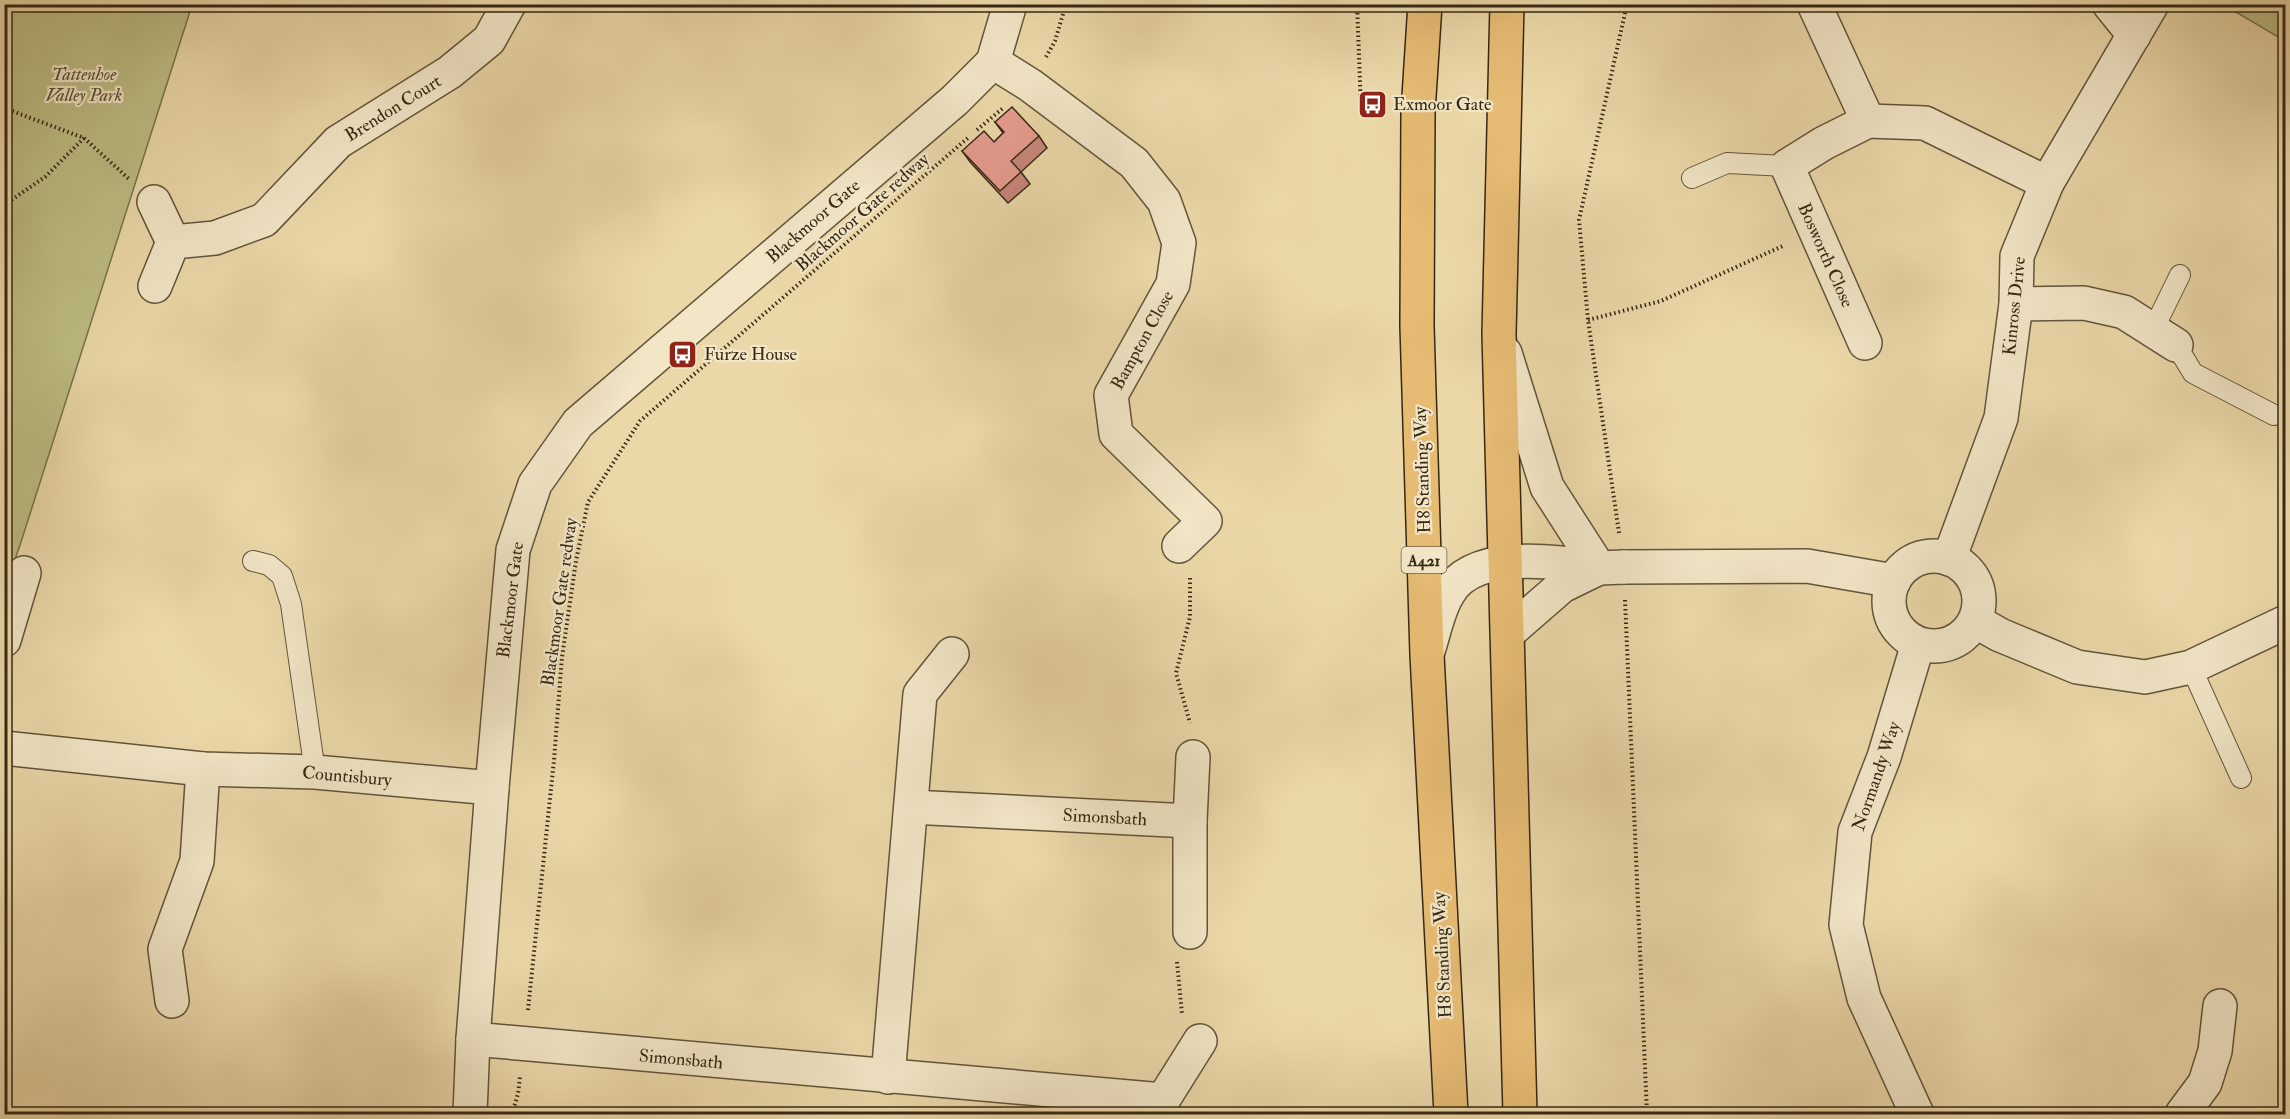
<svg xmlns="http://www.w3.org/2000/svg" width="2290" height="1119" viewBox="0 0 2290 1119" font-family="'IM FELL Double Pica',serif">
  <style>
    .green { fill: #bdbd84; stroke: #7a724c; stroke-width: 1.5 }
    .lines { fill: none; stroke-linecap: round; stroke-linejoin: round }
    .service-casing { stroke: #63543a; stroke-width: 22 }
    .minor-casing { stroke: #63543a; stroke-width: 36 }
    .tertiary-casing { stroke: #63543a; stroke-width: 36 }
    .trunk-casing { stroke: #362815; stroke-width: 36 }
    .path { stroke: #362815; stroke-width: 4; stroke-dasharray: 1.5 3; stroke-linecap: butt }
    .service { stroke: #f2e6c7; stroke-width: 20 }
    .minor { stroke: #f2e6c7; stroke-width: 33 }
    .tertiary { stroke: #f2e6c7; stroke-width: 33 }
    .trunk { stroke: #e6bc74; stroke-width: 33 }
    .wall { fill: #c8877c; stroke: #362815; stroke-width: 1.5 }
    .building { fill: #e89d90; stroke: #362815; stroke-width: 1.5 }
    .labels { text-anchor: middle; stroke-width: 4.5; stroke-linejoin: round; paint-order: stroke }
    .shield { fill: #f2e6c7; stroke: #6e614a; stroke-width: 1.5 }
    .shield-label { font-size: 16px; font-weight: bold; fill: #362815 }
    .park-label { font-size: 18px; font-style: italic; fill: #584d31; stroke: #f2e6c7 }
    .poi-label { font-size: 18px; fill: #362815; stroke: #f2e6c7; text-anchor: start }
    .street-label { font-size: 18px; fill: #362815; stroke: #f2e6c7 }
  </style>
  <rect width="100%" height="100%" fill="#ebd8a9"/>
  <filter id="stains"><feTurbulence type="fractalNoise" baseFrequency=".00333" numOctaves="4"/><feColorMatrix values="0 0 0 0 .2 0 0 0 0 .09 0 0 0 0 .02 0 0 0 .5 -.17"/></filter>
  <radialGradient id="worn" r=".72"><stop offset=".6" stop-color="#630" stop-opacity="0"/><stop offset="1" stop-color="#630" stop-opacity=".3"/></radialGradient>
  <g class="green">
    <path d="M5,5H192L22,539L5,589Z"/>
    <path d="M2224,5H2285V41Z"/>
  </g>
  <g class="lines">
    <defs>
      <g id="service">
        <path d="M1692,178L1727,163L1787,166"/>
        <path d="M2153,330L2180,275"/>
        <path d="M2176,345L2193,373L2274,415"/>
        <path d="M253,561L269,565L282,576L291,604L315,772"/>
        <path d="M2191,667L2241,778"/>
      </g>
      <g id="minor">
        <path d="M1814,4L1868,121"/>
        <path d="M2109,4L2134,35"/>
        <path d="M993,62L1030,85L1134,163L1164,201L1179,243L1173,284L1111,395L1116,434L1205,521L1179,546"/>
        <path d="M154,202L173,242"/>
        <path d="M155,286L173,242L215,238L264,220L338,142L450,72L489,40L509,4"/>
        <path d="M2016,304L2084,303L2124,312L2176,345"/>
        <path d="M1865,343L1787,166L1824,143L1868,121L1925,123L2047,183"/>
        <path d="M1505,353L1547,487L1599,568"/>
        <circle cx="1934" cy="601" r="45"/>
        <path d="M1949,559L2001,418L2016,304L2017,256L2047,183L2152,4"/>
        <path d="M1624,567L1807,566L1894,581"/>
        <path d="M1975,621L2000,635L2077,667L2145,677L2191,667L2286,622"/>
        <path d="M1508,633L1562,586L1599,568"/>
        <path d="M4,640L24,573"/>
        <path d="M1428,651C1434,633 1438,610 1448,594C1472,549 1557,561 1599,568"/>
        <path d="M4,748L203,769L315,772L492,788"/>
        <path d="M911,807L1190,821"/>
        <path d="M1190,932V821L1193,757"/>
        <path d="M172,1001L165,949L197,861L203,769"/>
        <path d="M473,1039L1163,1100L1200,1041"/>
        <path d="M888,1077L920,694L952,654"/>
        <path d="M470,1114L473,1039L492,788L513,550L535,484L578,423L955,100L993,62L1010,4"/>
        <path d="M1917,1114L1864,998L1846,925L1855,832L1884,757L1918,644"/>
        <path d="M2182,1114L2205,1083L2215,1051L2220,1006"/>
      </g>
      <path id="tertiary" d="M1599,568L1624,567"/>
      <g id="trunk">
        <path d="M1425,4L1418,112L1417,326L1427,655L1451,1114"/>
        <path d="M1507,4L1499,334L1520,1114"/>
      </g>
    </defs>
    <use href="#service" class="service-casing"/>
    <use href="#minor" class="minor-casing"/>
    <use href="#tertiary" class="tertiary-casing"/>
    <use href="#trunk" class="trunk-casing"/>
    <g class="path">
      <path d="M1357,4L1361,108L1384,110"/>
      <path d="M1046,57L1055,41L1066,4"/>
      <path d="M4,108L84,138L129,179"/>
      <path d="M977,130L1003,108"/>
      <path d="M4,205L45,177L84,138"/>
      <path d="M1588,320L1661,301L1785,245"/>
      <path d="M1619,533L1588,320L1579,220L1627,4"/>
      <path d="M1190,578V617L1176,673L1190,723"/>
      <path d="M1625,600L1647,1114"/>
      <path d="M1177,962L1182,1014"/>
      <path d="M528,1010L554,760L562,657L576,561L588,502L640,421L969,137"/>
      <path d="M512,1114L518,1094L520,1077"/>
    </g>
    <use href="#service" class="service"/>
    <use href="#minor" class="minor"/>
    <use href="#tertiary" class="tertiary"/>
    <use href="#trunk" class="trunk"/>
  </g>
  <path class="wall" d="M995,122L1039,136L1047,148L1021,172L1030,184L1008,203L971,163L962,151L994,142L1003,133Z"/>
  <path class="building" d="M1012,107L1039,136L1011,161L1021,172L1000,191L962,151L984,131L994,142L1004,132L995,122Z"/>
  <defs>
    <symbol id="bus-square" viewBox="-11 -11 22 22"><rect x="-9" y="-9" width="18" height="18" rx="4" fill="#8f2418" stroke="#f2e6c7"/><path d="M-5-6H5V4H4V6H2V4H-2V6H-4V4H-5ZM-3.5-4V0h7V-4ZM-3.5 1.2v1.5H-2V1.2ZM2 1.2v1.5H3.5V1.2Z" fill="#fff"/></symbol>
  </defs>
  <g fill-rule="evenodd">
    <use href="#bus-square" x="1356" y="88" width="33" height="33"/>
    <use href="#bus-square" x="666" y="338" width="33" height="33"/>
  </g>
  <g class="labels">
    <rect class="shield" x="1401.5" y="547" width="45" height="26" rx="4.5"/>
    <g class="shield-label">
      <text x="1424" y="566">A421</text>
    </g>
    <g class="park-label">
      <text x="84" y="80">Tattenhoe<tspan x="84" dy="21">Valley Park</tspan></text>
    </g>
    <g class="poi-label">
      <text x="1393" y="110">Exmoor Gate</text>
      <text x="704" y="360">Furze House</text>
    </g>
    <g class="street-label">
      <text transform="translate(393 108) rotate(-32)" y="6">Brendon Court</text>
      <text transform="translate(862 212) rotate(-41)" y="6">Blackmoor Gate redway</text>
      <text transform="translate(813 221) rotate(-41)" y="6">Blackmoor Gate</text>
      <text transform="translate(1826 255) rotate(66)" y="6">Bosworth Close</text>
      <text transform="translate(2014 306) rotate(-84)" y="6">Kinross Drive</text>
      <text transform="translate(1142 340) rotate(-61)" y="6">Bampton Close</text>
      <text transform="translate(1422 470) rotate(-92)" y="6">H8 Standing Way</text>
      <text transform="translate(510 600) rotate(-83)" y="6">Blackmoor Gate</text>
      <text transform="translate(559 602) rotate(-82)" y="6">Blackmoor Gate redway</text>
      <text transform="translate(347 776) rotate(5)" y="6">Countisbury</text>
      <text transform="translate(1876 776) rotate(-71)" y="6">Normandy Way</text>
      <text transform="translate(1105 817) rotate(3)" y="6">Simonsbath</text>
      <text transform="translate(1442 955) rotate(-93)" y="6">H8 Standing Way</text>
      <text transform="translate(681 1059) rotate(5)" y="6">Simonsbath</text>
    </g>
  </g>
  <rect width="2290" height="1119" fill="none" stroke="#ebd8a9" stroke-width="24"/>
  <rect x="6" y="6" width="2278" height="1107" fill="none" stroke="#362815" stroke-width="3"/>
  <rect x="12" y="12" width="2266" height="1095" fill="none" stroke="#362815" stroke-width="1.5"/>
  <rect width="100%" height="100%" filter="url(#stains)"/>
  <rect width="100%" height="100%" fill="url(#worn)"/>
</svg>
